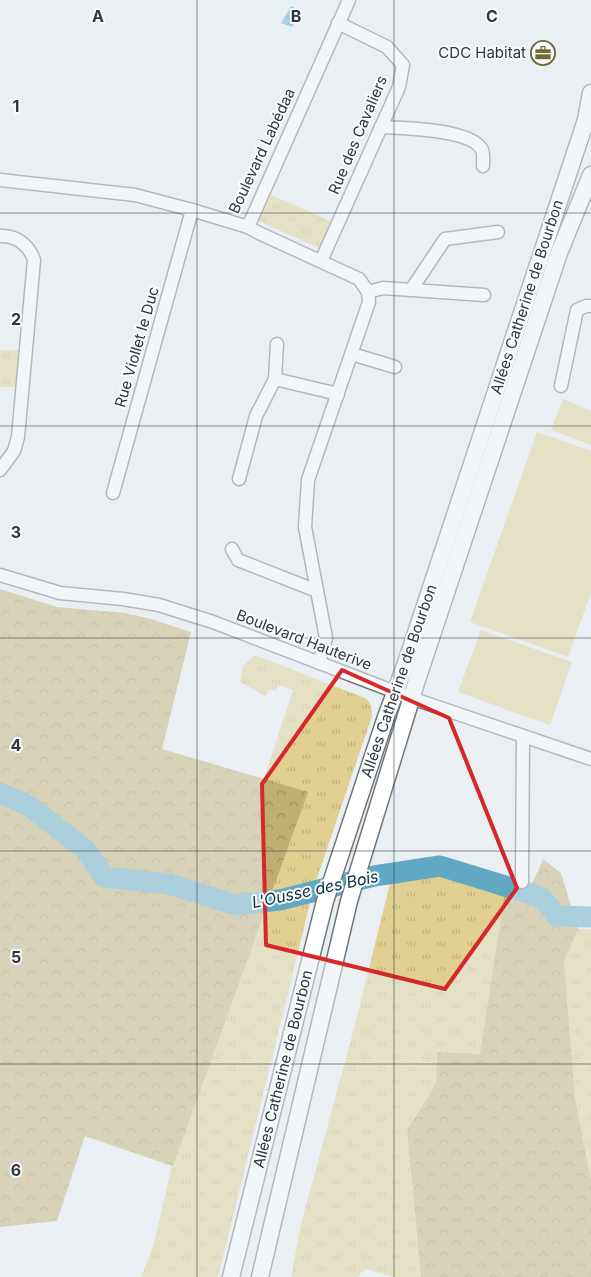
<svg xmlns="http://www.w3.org/2000/svg" width="591" height="1277" viewBox="0 0 591 1277" font-family="Inter,sans-serif">
  <style>
    .grass { fill: url(#grass-tufts) }
    .forest { fill: url(#forest-crowns) }
    .pitch { fill: #e1d092 }
    .water { fill: url(#water-waves) }
    .lines { fill: none; stroke-linecap: round; stroke-linejoin: round }
    .river { stroke: #60a8c4; stroke-width: 21 }
    .minor-casing { stroke: #717779; stroke-width: 15 }
    .major-casing { stroke: #717779; stroke-width: 19 }
    .minor { stroke: #fff; stroke-width: 12 }
    .major { stroke: #fff; stroke-width: 16 }
    .marked { fill: none; stroke: #d62828; stroke-width: 4; stroke-linejoin: round }
    .grid { fill: none; stroke: #333536; stroke-width: 1; stroke-opacity: 0.55 }
    .labels { text-anchor: middle; stroke-width: 4; stroke-linejoin: round; paint-order: stroke }
    .poi-label { font-size: 15px; fill: #333536; stroke: #f6fcff; text-anchor: end }
    .street-label { font-size: 15px; fill: #333536; stroke: #f6fcff }
    .water-label { font-size: 16px; font-style: italic; fill: #0b2f3b; stroke: #f6fcff }
    .grid-label { font-size: 16px; text-anchor: middle; font-weight: bold; fill: #333536; stroke: #f6fcff; stroke-width: 4; stroke-linejoin: round; paint-order: stroke }
  </style>
  <defs>
    <pattern id="grass-tufts" width="24" height="20" patternUnits="userSpaceOnUse" patternTransform="scale(1.25)"><rect width="24" height="20" fill="#e1d092"/><path d="M3 7l-1-3M5 7V3M7 7l1-3M15 17l-1-3M17 17v-4M19 17l1-3" fill="none" stroke="#c2b37e"/></pattern>
    <pattern id="forest-crowns" width="20" height="18" patternUnits="userSpaceOnUse" patternTransform="scale(1.25)"><rect width="20" height="18" fill="#c0af71"/><path d="M2 6a3 3 0 1 1 6 0M12 15a3 3 0 1 1 6 0" fill="none" stroke="#9d8f5e"/></pattern>
    <pattern id="water-waves" width="16" height="10" patternUnits="userSpaceOnUse" patternTransform="scale(1.25)"><rect width="16" height="10" fill="#60a8c4"/><path d="M0 5q4-4 8 0t8 0" fill="none" stroke="#508aa0"/></pattern>
  </defs>
  <rect width="100%" height="100%" fill="#e9eff2"/>
  <g class="grass">
    <path d="M271,195L335,223L323,250L259,221Z"/>
    <path d="M0,350H19L16,387H0Z"/>
    <path d="M255,655L365,698C371,703 372,708 372,716L314,887L218,1277H141L153,1247L172,1166L85,1136L49,856L308,793L264,779L293,690L278,685L276,691L269,689L266,696L240,682L243,666Z"/>
    <path d="M395,863L505,891L480,1055L437,1052L436,1084L407,1130L421,1277H393L365,1269L357,1277H291L300,1228L356,1021Z"/>
    <path d="M578,929H591V1180L575,1098L564,962Z"/>
  </g>
  <g class="forest">
    <path d="M0,589L57,607L125,613L151,619L191,632L162,749L308,792L173,1166L85,1136L57,1221L0,1227Z"/>
    <path d="M543,859L561,873L578,929L564,962L575,1098L591,1180V1277H421L407,1130L436,1084L437,1052L480,1054L505,891L533,882Z"/>
  </g>
  <g class="pitch">
    <path d="M563,399L591,411V445L551,430Z"/>
    <path d="M537,432L591,451V593L568,657L470,622Z"/>
    <path d="M481,630L572,662L550,725L458,692Z"/>
  </g>
  <path class="water" d="M291,6L301,11L292,27L281,23Z"/>
  <g class="lines">
    <path class="river" d="M0,793L29,806L86,850L104,877L169,884L236,905L280,900L374,876L440,866L541,897L557,916L591,917"/>
    <defs>
      <g id="minor">
        <path d="M381,127C402,128 472,129 482,150C484,154 483,161 483,166"/>
        <path d="M0,180L135,195L192,210L248,227L349,0"/>
        <path d="M248,227L259,233L359,279L368,292L383,288L484,295"/>
        <path d="M0,236C16,235 29,245 34,260L18,437L14,451L0,470"/>
        <path d="M321,261L399,87L403,65L387,47L338,23"/>
        <path d="M411,290L445,239L498,232"/>
        <path d="M352,354L395,367"/>
        <path d="M275,379L338,394"/>
        <path d="M561,386L577,310L586,306H591"/>
        <path d="M239,479L256,416L275,379L277,344"/>
        <path d="M113,493L192,210"/>
        <path d="M232,549L238,560L317,591"/>
        <path d="M0,575L60,593L123,599L159,605L213,622L411,698L591,759"/>
        <path d="M319,663L326,638L305,527L308,480L369,302L368,292"/>
        <path d="M522,882L523,736"/>
      </g>
      <g id="major">
        <path d="M231,1277L325,901L386,717L405,666L586,120L591,93"/>
        <path d="M260,1277L349,901L417,680L559,253L591,175"/>
      </g>
    </defs>
    <use href="#minor" class="minor-casing"/>
    <use href="#major" class="major-casing"/>
    <use href="#minor" class="minor"/>
    <use href="#major" class="major"/>
  </g>
  <path d="M0 0H591V1277H0ZM342,670L449,718L517,888L445,989L266,945L262,784Z" fill="#e9eff2" fill-opacity=".55" fill-rule="evenodd"/>
  <path class="marked" d="M342,670L449,718L517,888L445,989L266,945L262,784Z"/>
  <path class="grid" d="M197,0V1277M394,0V1277M0,213H591M0,426H591M0,638H591M0,851H591M0,1064H591"/>
  <defs>
    <symbol id="office-ring" viewBox="-11 -11 22 22"><circle r="9.5" fill="#f6fcff" stroke="#756835" stroke-width="1.5"/><path d="M-6-3h4V-5.5h4V-3h4V5H-6ZM-1-4.5V-3h2v-1.5ZM-6 0V1H6V0Z" fill="#756835"/></symbol>
  </defs>
  <g fill-rule="evenodd">
    <use href="#office-ring" x="529" y="39" width="28" height="28"/>
  </g>
  <g class="labels">
    <g class="poi-label">
      <text x="526" y="58">CDC Habitat</text>
    </g>
    <g class="street-label">
      <text transform="translate(358 135) rotate(-67)" y="5">Rue des Cavaliers</text>
      <text transform="translate(262 151) rotate(-65)" y="5">Boulevard Labédaa</text>
      <text transform="translate(527 297) rotate(-72)" y="5">Allées Catherine de Bourbon</text>
      <text transform="translate(137 347) rotate(-74)" y="5">Rue Viollet le Duc</text>
      <text transform="translate(304 640) rotate(21)" y="5">Boulevard Hauterive</text>
      <text transform="translate(399 681) rotate(-71)" y="5">Allées Catherine de Bourbon</text>
      <text transform="translate(283 1069) rotate(-76)" y="5">Allées Catherine de Bourbon</text>
    </g>
    <g class="water-label">
      <text transform="translate(315 889) rotate(-12)" y="6">L'Ousse des Bois</text>
    </g>
  </g>
  <g class="grid-label">
    <text x="98" y="22">A</text>
    <text x="296" y="22">B</text>
    <text x="492" y="22">C</text>
    <text x="16" y="112">1</text>
    <text x="16" y="325">2</text>
    <text x="16" y="538">3</text>
    <text x="16" y="751">4</text>
    <text x="16" y="963">5</text>
    <text x="16" y="1176">6</text>
  </g>
</svg>
